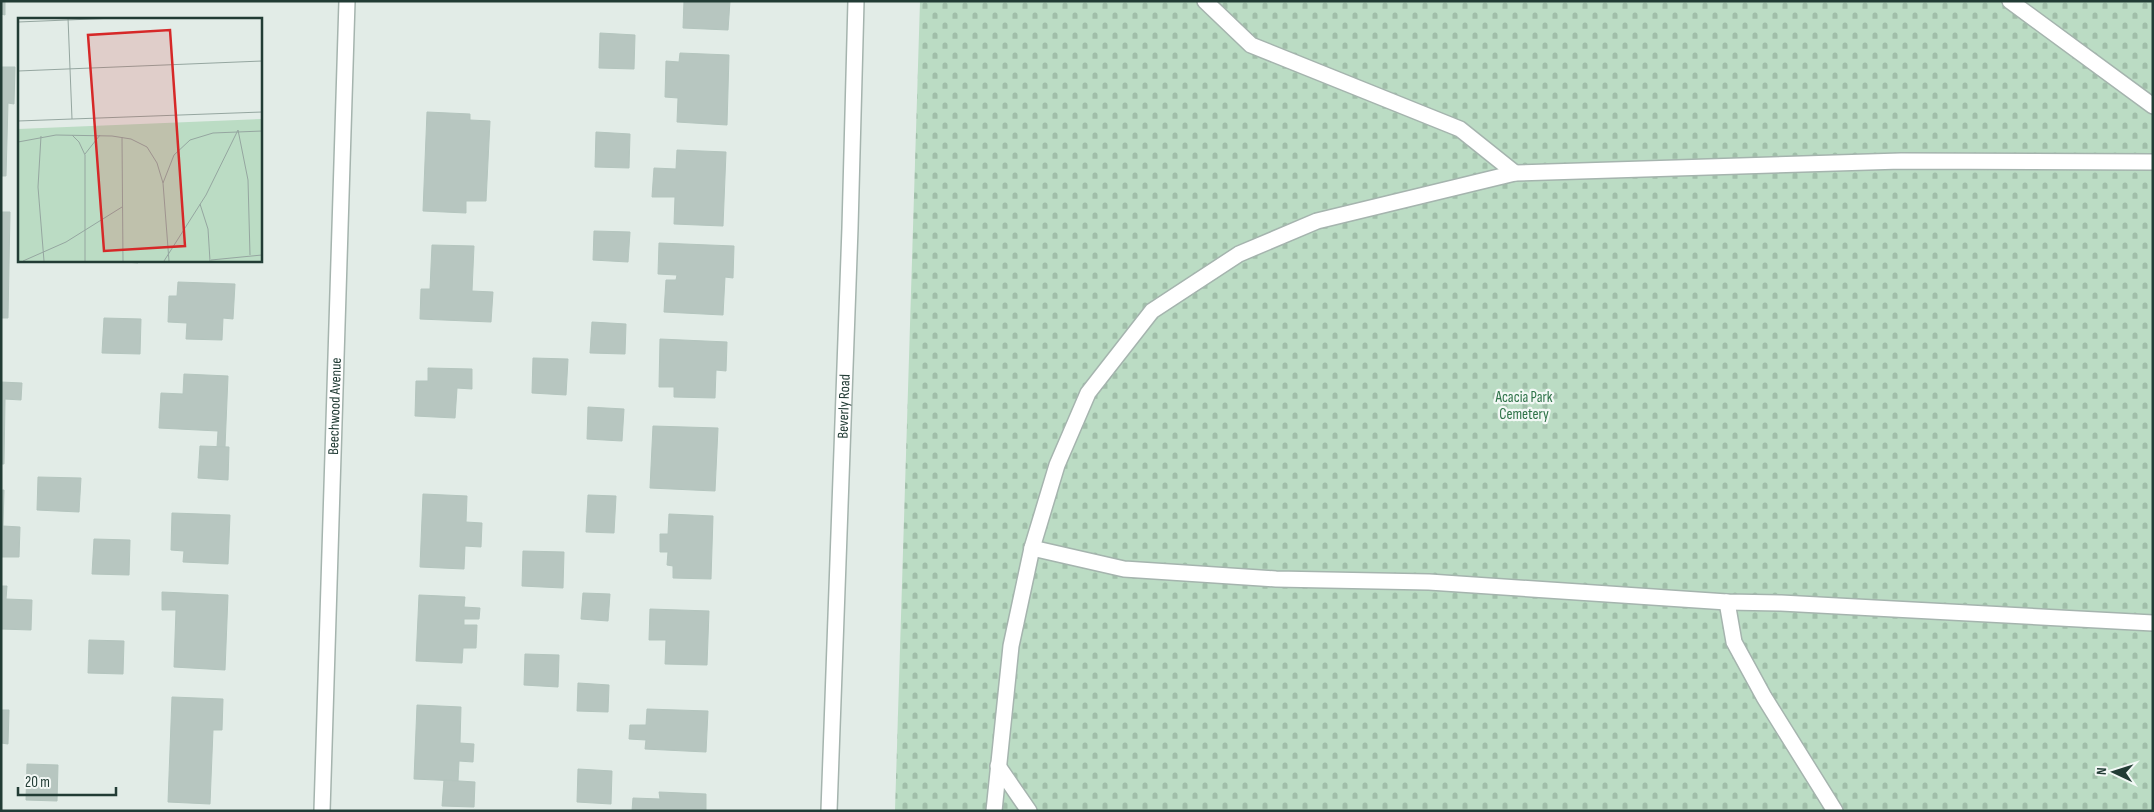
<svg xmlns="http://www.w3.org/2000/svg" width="2154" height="812" viewBox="0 0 2154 812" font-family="'Sofia Sans Condensed',sans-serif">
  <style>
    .cemetery { fill: url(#cemetery-stones) }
    .building { fill: #b7c6c0; stroke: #b4c5be }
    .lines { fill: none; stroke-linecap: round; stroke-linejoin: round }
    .minor-casing { stroke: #a5b4ae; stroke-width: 18 }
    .minor { stroke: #fff; stroke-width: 15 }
    .labels { text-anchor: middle; stroke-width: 4.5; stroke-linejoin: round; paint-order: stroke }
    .park-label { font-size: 15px; fill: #2d7247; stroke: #f2f8f5 }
    .street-label { font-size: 15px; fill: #223c35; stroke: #f2f8f5 }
    .inset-road { fill: none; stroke: #95a6a0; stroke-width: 1 }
    .view { fill: #d62828; fill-opacity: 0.15; stroke: #d62828; stroke-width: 2.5 }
    .inset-edge { fill: none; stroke: #223c35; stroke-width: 2.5 }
  </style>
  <defs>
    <pattern id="cemetery-stones" width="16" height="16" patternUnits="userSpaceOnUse" patternTransform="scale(1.25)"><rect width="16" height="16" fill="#bbdcc4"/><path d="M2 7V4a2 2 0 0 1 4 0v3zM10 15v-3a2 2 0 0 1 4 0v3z" fill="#a0bea9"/></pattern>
  </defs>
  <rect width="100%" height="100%" fill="#e2ece7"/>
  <path class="cemetery" d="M920,1H2153V811H895Z"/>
  <g class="building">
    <path d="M1,1H5V15L1,14Z"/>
    <path d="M684,1H730L728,30L683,28Z"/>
    <path d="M600,33L635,35L634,69L599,68Z"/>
    <path d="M680,53L729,55L727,125L677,122L678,98L665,97L666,61L679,62Z"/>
    <path d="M1,67H15L14,104L8,103L6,176H1Z"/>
    <path d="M427,112L470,114V120L490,121L486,201H466V213L423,211Z"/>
    <path d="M596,132L630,134L629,168L595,167Z"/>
    <path d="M677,150L726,152L723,226L674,224L675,197H652L654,168L676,169Z"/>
    <path d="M1,212H10L8,318H1Z"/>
    <path d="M594,231L630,232L628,262L593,260Z"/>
    <path d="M659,243L734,246L733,278L725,277L723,315L664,312L666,280H676L677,275L658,274Z"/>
    <path d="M432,245L474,246L472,291L493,292L491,322L420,319L421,289H430Z"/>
    <path d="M102,260H139L138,263Z"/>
    <path d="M178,282L235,284L233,319L223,318L222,340L186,339L187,323L168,322L169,296H177Z"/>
    <path d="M104,318L141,319L140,354L102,353Z"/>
    <path d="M592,322L626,324L625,354L590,353Z"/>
    <path d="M660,339L727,342L726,371L716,370L715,398L674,397V387H659Z"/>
    <path d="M533,358L568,359L566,395L532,393Z"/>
    <path d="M428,368L472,369V389L457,388L455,418L415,416L416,381H428Z"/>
    <path d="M184,374L228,376L225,447H217L218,431L159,428L161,393L183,394Z"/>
    <path d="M1,382L22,383L21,400L5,399L4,464H1Z"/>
    <path d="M588,407L624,409L622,441L587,439Z"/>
    <path d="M653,426L718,428L715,491L650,488Z"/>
    <path d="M200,446L229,447L228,480L198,478Z"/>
    <path d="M38,477L81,478L79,512L37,510Z"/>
    <path d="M1,490H4L3,526L20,527L19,557H1Z"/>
    <path d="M423,494L467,496L466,522L482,523L481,547L465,546L464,569L420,567Z"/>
    <path d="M588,495L616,496L614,533L586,532Z"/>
    <path d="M172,513L230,515L228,564L183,562L184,551L171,550Z"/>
    <path d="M669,514L713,516L711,579L673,578V566L667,565L668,552H660V534H668Z"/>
    <path d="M94,539L130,540L129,575L92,574Z"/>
    <path d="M523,551L564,552L563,588L522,586Z"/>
    <path d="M1,586H7L6,599L32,600L31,630L1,629Z"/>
    <path d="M162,592L228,595L225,670L174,667L176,610H162Z"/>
    <path d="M583,593L610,594L608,621L581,619Z"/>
    <path d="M419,595L465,597L464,607L480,608L479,619H464V625H477L476,648H463L462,663L416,661Z"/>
    <path d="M650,609L709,611L707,665L665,664L666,640H649Z"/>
    <path d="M89,640L124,641L123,674L88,673Z"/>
    <path d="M525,654L559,655L558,687L524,685Z"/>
    <path d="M578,683L609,685L608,712L577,711Z"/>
    <path d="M172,697L223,699L222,730H213L210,804L168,802Z"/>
    <path d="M417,705L461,707L460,743L474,744L473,762L459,761L458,781L414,779Z"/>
    <path d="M647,709L708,711L706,752L645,749L646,740L629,739L630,725H646Z"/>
    <path d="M1,710H9L8,744L1,743Z"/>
    <path d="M27,764L58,765L57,801L26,800Z"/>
    <path d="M578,769L612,771L611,804L577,802Z"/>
    <path d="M444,780L475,782L474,807L442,806Z"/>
    <path d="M659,792L706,794V811H632L633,798L660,799Z"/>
  </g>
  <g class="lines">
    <defs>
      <g id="minor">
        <path d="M1205,1L1251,45L1460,129L1515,173"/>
        <path d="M2010,1L2153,106"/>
        <path d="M1032,548L1124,569L1276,579L1429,582L1727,602L1781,603L2153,623"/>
        <path d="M1727,602L1734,642L1764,697L1835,811"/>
        <path d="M998,766L1029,811"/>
        <path id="s1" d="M322,811L347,1"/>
        <path id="s2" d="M829,811L850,228L856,1"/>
        <path d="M994,811L1011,646L1032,548L1057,465L1088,393L1152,311L1239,254L1317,221L1515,173L1901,161L2153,162"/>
      </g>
    </defs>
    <use href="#minor" class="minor-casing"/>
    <use href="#minor" class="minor"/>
  </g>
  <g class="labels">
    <g class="park-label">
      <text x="1524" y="402">Acacia Park<tspan x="1524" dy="17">Cemetery</tspan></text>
    </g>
    <g class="street-label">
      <text dy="5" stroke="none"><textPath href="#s1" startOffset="405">Beechwood Avenue</textPath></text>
      <text dy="5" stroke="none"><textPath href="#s2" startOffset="405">Beverly Road</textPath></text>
    </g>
  </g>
  <g transform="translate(18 18)">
    <rect width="244" height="244" fill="#e2ece7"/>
    <path d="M244,101V243H0V111Z" fill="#bbdcc4"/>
    <path class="inset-road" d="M50,0L54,101M0,4L98,0M0,53L244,43M0,103L244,94M220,112L230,162L232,237M54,117L61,124L67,137V243M23,118L20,169L26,243M104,119L105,243M0,124L38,117L94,118L113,121L129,129L139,145L145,165L151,243M67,136L82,117M145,165L156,137L172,122L195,115L244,113M182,186L190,211L192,243M193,242L244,237M5,243L48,224L104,189M146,243L188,177L220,112"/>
    <path class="view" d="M152,12L167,228L86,233L70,17Z"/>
    <rect width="244" height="244" class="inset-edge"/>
  </g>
  <rect width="2154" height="812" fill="none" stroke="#223c35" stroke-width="5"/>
  <g transform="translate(2114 772) rotate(274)" stroke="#f2f8f5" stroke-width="4" paint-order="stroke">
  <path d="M0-4L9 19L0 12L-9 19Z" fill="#223c35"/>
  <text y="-8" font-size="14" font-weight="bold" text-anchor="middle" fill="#223c35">N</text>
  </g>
  <path d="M18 787v8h98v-8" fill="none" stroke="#223c35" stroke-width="2.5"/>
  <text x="25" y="787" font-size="15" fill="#223c35" stroke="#f2f8f5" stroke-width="4" paint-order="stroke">20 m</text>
</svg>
